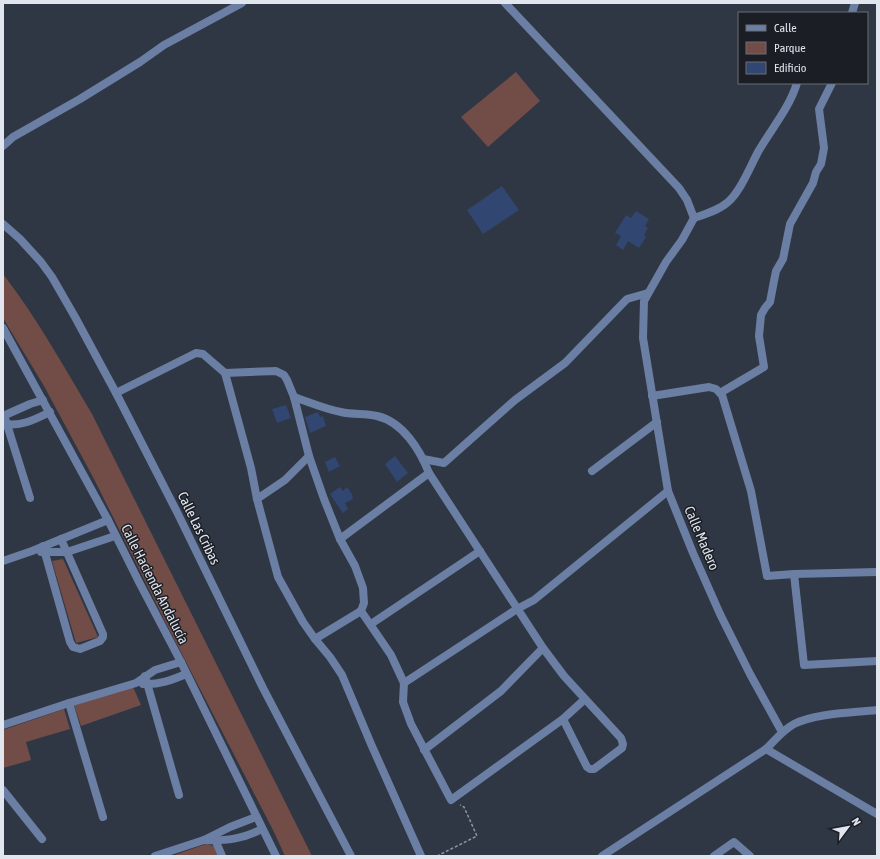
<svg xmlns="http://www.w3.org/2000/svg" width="880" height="859" viewBox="0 0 880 859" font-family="'Asap Condensed',sans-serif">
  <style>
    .green { fill: #724d48 }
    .building { fill: #314670 }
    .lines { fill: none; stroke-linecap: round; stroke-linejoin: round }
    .path { stroke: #8e95a0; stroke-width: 1.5; stroke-dasharray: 3 2; stroke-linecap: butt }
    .minor { stroke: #6b7ea3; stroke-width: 8 }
    .labels { text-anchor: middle; stroke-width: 3; stroke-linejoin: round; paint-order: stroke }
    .street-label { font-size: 14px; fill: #e0e5ee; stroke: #1b1e24 }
  </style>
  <rect width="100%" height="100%" fill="#2f3745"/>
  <g class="green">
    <path d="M516,72L540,101L488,147L461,117Z"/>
    <path d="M3,274C37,318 64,367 92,414L312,856H285L274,832L167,625L94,479L44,386L3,318Z"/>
    <path d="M63,559L98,637L76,643L52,561Z"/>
    <path d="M133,687L141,705L81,726L74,705Z"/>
    <path d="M64,709L70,729L26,742L31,760L3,768V730Z"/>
    <path d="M206,844L214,846L218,856H172Z"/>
  </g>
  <g class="building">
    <path d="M502,186L519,210L483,234L467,210Z"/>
    <path d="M636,211L649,219L645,226L648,228L644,235L646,237L639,248L628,241L623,250L616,245L621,236L615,233L626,215L631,218Z"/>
    <path d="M286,405L291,418L277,423L272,409Z"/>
    <path d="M318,412L320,417L323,416L326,426L310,433L305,417Z"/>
    <path d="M395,456L408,473L397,482L385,464Z"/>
    <path d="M335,457L340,466L329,472L325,462Z"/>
    <path d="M340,487L343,491L347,487L352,494L353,499L345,503L348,509L343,513L330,494Z"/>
  </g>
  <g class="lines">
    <path class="path" d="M437,856L477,836L464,807L460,805"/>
    <g class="minor">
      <path d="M505,3L679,188L687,200L694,218C706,214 719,210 728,202C740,192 750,167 758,152C771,129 789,109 797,83"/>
      <path d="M852,13L855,3"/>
      <path d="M3,146L13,137L80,99L140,62L164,45L242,3"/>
      <path d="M694,218L682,240L666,262L644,301L643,338L668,491L693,553L720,614L750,674L782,732"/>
      <path d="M3,224L20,239L41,262L52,277L75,317L116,393L177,512L263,688L351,856"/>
      <path d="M3,328L108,520L139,582L181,662L276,856"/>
      <path d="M225,373L251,468L257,499L278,577L303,622L315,639L330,657L342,675L371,744L421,856"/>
      <path d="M116,393L196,353L203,354L225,373L276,371L284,375L287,380L294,397L309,456L324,499L340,539L355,566L363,588L364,603L361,611L391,655L404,683L403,702L411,724L451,800L563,719L585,699"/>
      <path d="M720,393L764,367L759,336L761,315L765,308L770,302L774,281L776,271L783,259L790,224L813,183L816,172L821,164L824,148L819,109L832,83"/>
      <path d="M652,396L709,387L716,389L722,395L751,491L767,576L794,574L877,572"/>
      <path d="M294,397C309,402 325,409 341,412C353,415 365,413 377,416C403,422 420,450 429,473L543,648L564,676L621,738L623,744L622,748L594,769H590L587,767L563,719"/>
      <path d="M4,415L30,498"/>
      <path d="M3,416L30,404L43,400"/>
      <path d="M3,423C19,428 36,419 50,412"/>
      <path d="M423,459L444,463L515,400L565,363L627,299L648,293"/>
      <path d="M592,471L657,422"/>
      <path d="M257,499L285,480L309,456"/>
      <path d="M340,539L429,473"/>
      <path d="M43,546L70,642L73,647L80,649L100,641L103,637V634L61,539"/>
      <path d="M41,552H67L115,536"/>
      <path d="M3,561L32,551L108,520"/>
      <path d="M794,574L804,665L877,661"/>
      <path d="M371,624L480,551"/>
      <path d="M315,639L361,611"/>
      <path d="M145,676L179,795"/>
      <path d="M404,683L517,609L534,600L668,491"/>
      <path d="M143,684C159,685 172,680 186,674"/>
      <path d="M69,703L103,817"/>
      <path d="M3,725L69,703L136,683L155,670L181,662"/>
      <path d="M766,749L877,814"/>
      <path d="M424,750L501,691L543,648"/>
      <path d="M3,790L42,839"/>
      <path d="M214,837L222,856"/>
      <path d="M204,840C227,841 242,839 262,829"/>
      <path d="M155,856L204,840L230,827L256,817"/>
      <path d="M602,856L766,749C775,740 783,730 794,724C816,713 852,713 877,710"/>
      <path d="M714,856L734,842L750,856"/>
    </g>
  </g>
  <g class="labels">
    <g class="street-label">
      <text transform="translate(199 528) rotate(64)" y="5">Calle Las Cribas</text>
      <text transform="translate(702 538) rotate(67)" y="5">Calle Madero</text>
      <text transform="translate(155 584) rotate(63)" y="5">Calle Hacienda Andalucía</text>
    </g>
  </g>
  <rect width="880" height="859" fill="none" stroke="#e0e5ee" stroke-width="8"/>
  <rect x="738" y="12" width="130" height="72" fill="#1b1e24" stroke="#6a6e75"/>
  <rect x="746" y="25" width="20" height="6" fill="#6b7ea3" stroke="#6a6e75"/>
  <text x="774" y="32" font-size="12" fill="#e0e5ee">Calle</text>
  <rect x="746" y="42" width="20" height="12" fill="#724d48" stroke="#6a6e75"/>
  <text x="774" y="52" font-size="12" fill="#e0e5ee">Parque</text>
  <rect x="746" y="62" width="20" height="12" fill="#314670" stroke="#6a6e75"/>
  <text x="774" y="72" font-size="12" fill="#e0e5ee">Edificio</text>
  <g transform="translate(848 827) rotate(58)" stroke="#1b1e24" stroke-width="3" paint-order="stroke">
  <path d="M0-3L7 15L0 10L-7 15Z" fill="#e0e5ee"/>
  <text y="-6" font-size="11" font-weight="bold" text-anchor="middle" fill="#e0e5ee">N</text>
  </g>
</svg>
